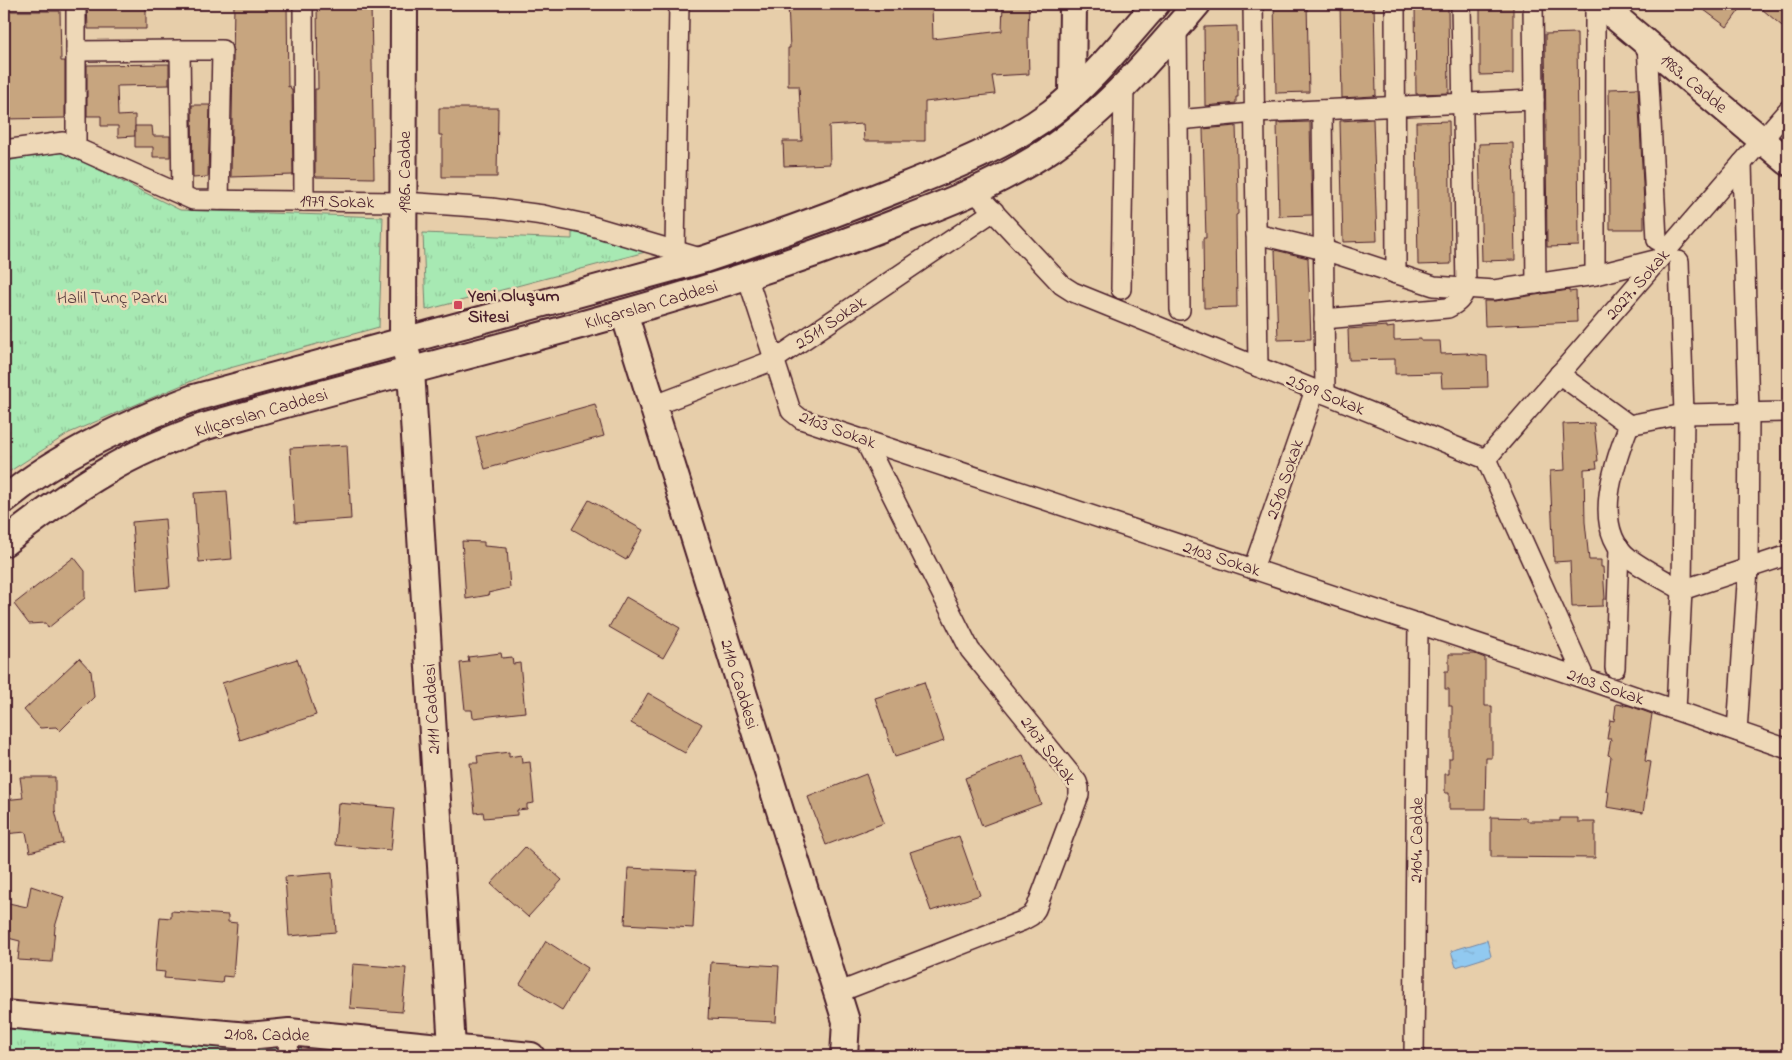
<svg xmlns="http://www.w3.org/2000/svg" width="1792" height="1060" viewBox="0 0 1792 1060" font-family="'Indie Flower',sans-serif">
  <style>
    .park { fill: url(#park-tufts); stroke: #78846f }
    .water { fill: url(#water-ripples); stroke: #7585a1 }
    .building { fill: #c7a57f; stroke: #4a1f2b }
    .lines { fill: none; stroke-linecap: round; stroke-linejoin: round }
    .street-casing { stroke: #4a1f2b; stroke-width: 22 }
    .secondary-casing { stroke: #4a1f2b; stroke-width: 30 }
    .street { stroke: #eed8b7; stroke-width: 19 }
    .secondary { stroke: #eed8b7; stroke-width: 26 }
    .poi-dot { fill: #d1495b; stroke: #eed8b7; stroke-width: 2 }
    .labels { text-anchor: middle; stroke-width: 5; stroke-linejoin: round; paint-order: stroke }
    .street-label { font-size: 18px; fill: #4a1f2b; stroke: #eed8b7 }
    .poi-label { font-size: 18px; font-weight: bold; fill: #4a1f2b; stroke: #eed8b7; text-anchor: start }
    .park-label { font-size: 18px; fill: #583d3f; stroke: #eed8b7 }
  </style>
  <defs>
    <pattern id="park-tufts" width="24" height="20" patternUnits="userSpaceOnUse" patternTransform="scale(1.25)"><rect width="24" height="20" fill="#a7e9b3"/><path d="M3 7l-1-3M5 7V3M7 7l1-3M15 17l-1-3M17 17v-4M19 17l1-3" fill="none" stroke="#91c79a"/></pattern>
    <pattern id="water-ripples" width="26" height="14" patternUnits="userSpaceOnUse" patternTransform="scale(1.25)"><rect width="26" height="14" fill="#91c9f0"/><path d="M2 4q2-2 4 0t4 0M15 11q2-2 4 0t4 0" fill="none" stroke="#7facce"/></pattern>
  </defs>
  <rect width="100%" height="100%" fill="#e7ceaa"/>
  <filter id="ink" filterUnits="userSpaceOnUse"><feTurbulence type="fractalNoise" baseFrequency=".02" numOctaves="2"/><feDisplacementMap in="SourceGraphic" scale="10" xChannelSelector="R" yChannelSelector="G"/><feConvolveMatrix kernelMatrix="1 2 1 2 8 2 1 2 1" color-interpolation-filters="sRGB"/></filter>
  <g filter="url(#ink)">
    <g class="park">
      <path d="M45,152H58L69,155L180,210L383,217L379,327L208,374L69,433L4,475V162Z"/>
      <path d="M572,229L653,250L426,310L423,233L572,239Z"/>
      <path d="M4,1022L302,1033L301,1056H4Z"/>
    </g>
    <path class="water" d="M1487,940L1491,956L1456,967L1451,951Z"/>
    <g class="building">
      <path d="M87,4H146V29H88Z"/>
      <path d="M234,4H287L288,87L290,86L291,89H292L293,175L231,177Z"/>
      <path d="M317,4H371L374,178L316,177L315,174V89H318Z"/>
      <path d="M788,4H932L933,39L1002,31L1003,4H1029L1028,38L1029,74L992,76L995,94L925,102V141H864L863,124L829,126L830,164L784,166L783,141H802L799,86H788V48H790Z"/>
      <path d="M1274,4H1307L1309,92L1276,93Z"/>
      <path d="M1340,4H1374L1376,95L1373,96L1342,98Z"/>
      <path d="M1415,4H1448L1449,93L1416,94Z"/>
      <path d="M1513,4V74L1480,75V5Z"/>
      <path d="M1696,4H1744L1727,27Z"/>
      <path d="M1756,4H1788V31Z"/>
      <path d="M4,11H60L61,61H65V118L4,119Z"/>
      <path d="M1237,26L1238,97H1236V103L1205,106L1204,27Z"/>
      <path d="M1577,33L1579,246L1547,247L1545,34Z"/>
      <path d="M169,64V85L117,86L118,116L135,115V136L118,137V126H101V116H87V65Z"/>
      <path d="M1638,88L1644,204V229H1610L1609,89Z"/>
      <path d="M192,105H210L208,177L193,178Z"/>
      <path d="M439,108H498L497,177H442V135H439Z"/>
      <path d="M1373,119L1377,241L1343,242L1340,121Z"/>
      <path d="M1449,121L1451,264L1418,265L1416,122Z"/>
      <path d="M1310,122L1312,215L1279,216L1277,123Z"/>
      <path d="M135,126H152L153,136H170V157H153V147H135Z"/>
      <path d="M1236,126L1238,191V214L1236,215L1237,307L1204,308L1203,238H1206L1203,129Z"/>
      <path d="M1513,143L1515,260L1482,261L1479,144Z"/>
      <path d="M1275,250L1308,258L1311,339L1278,340Z"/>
      <path d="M1569,290V292L1576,291L1577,322L1485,326L1484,301H1495Z"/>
      <path d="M1387,326V328L1394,327V340L1421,339V341H1440L1441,354L1468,353L1467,354L1487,356L1488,387L1442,388L1441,373L1395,374V359L1349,360L1348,329Z"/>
      <path d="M595,404L604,436L485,469L476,437Z"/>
      <path d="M1594,423L1598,461H1596L1597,468L1584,469L1585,522L1589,560H1601V567H1603L1605,599H1603V606L1572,607L1570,561L1554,562L1550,471L1565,470L1563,424Z"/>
      <path d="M347,445L351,519L295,523L290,448Z"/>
      <path d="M227,491L232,559L199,562L194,493Z"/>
      <path d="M589,500L643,530L626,560L572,529Z"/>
      <path d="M165,519L170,587L137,590L132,522Z"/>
      <path d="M462,541L484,542V546L507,548L510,588L488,593L489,595L466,599Z"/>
      <path d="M74,557L85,571V598L48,628L45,623L29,624L14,604Z"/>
      <path d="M626,597L680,628L663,658L609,627Z"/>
      <path d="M501,653L502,658L512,657L513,664L520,663L525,712L473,718L472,710H465L460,663L469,662L468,657Z"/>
      <path d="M1449,654H1475L1485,658V706H1492V758H1486L1485,809H1449V793H1445V774H1449V758H1452V706H1449V689H1445V671H1449Z"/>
      <path d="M79,658L91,671L94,697L60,731L56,727L40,728L24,710Z"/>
      <path d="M297,659L316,715L240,740L222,683Z"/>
      <path d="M924,682L944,741L895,757L875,698Z"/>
      <path d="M648,693L702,724L685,753L631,723Z"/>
      <path d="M1616,704L1630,706L1652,714L1645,761L1651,762L1643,813L1607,807L1609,791H1606L1611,756L1608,755L1611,739H1607L1610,720L1614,721Z"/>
      <path d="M509,752V757L521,755L522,763L530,762L534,803L527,804V809L517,810V815L484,818L483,812L475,813L470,763H478L477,756Z"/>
      <path d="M1023,755L1041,804L982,826L965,778Z"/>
      <path d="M866,774L884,823L826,845L808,797Z"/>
      <path d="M20,777H55V810L63,843L30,852L26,832L4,834V800L23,798Z"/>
      <path d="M338,803L395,808L391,850L335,845Z"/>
      <path d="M1491,817L1527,818V821H1560V818H1578V822H1595V858L1491,857Z"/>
      <path d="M959,836L980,895L931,911L910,852Z"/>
      <path d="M525,847L562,880L528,917L491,884Z"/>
      <path d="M628,868L696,871L693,928L625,924Z"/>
      <path d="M332,873L336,932L289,936L285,877Z"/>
      <path d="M31,886L64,897L55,927L52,962L18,960L20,941L4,937V902L27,907Z"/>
      <path d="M171,911L228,915V922L237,923L233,977L223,976L222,983L164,978L165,972L155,971L160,917L171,918Z"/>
      <path d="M546,941L588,968L562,1010L520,984Z"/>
      <path d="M711,962L779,966L776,1022L708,1019Z"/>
      <path d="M353,964L406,968L402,1012L350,1008Z"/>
    </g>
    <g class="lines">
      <defs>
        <g id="street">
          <path d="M76,4V148"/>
          <path d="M303,4L304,201"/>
          <path d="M1253,4L1258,367"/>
          <path d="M1395,4L1396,274"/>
          <path d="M1533,4L1536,284"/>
          <path d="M1595,4V275"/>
          <path d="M1177,27L1180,310"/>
          <path d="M1647,43L1657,240"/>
          <path d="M180,50H222L219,200"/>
          <path d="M76,51L180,50L182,195"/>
          <path d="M1322,110L1325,394"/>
          <path d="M1178,120L1254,113L1534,100"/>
          <path d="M4,150L63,142L193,200L404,202L491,208L543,215L585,224L704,259"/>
          <path d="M975,192L1062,285L1073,292L1486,459L1585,679"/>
          <path d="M1256,234L1324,250L1434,286L1494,290L1595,275L1659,259"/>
          <path d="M675,250L679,4"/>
          <path d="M747,276L791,411L801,419L1585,679L1788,749"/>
          <path d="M1121,289L1124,86"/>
          <path d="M1324,319L1448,308C1458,303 1462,299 1466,288L1461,4"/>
          <path d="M1559,374L1629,425L1684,414L1788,412"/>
          <path d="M653,406L774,360L994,211"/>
          <path d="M1629,425C1615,462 1590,528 1629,558C1645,570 1665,580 1682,590L1788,555"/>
          <path d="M1486,459L1788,110"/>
          <path d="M1253,569L1315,390"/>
          <path d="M1615,668L1619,547"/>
          <path d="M1676,710L1682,590L1684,414L1679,261"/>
          <path d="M1737,731L1748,569L1749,413L1742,163"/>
          <path d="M837,993L1022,921L1031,916L1036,909L1079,795V788L1077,782L970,650L864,439"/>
          <path d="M247,1056L248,1036"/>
          <path d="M288,1056L289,1032"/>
          <path d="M1414,1056L1418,623"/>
        </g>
        <g id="secondary">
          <path d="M404,4L403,341L411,370L452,1048"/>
          <path d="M1600,4L1788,162"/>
          <path d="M1072,95L1073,4"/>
          <path d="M624,313L846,1021L844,1056"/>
          <path d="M4,500C60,454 126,424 194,398L705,259C772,237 837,213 902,187C953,167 1006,146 1051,113C1091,83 1123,41 1156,4"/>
          <path d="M4,543C36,518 69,493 105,472C135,453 169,440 203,427C407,368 614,323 815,253C848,241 881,229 913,216C963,197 1008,178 1052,148C1108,109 1153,56 1197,4"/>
          <path d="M4,1014L248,1036L289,1032L531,1056"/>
        </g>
      </defs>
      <use href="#street" class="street-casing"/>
      <use href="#secondary" class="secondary-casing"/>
      <use href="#street" class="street"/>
      <use href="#secondary" class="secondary"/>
    </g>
  </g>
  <rect class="poi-dot" x="453" y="300" width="10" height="10" rx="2.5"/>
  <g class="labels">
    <g class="street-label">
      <text transform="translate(1694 83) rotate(40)" y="6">1983. Cadde</text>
      <text transform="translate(404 172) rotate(-90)" y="6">1986. Cadde</text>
      <text transform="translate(337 201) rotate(1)" y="6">1979 Sokak</text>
      <text transform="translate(1637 284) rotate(-49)" y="6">2027. Sokak</text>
      <text transform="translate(651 304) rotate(-16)" y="6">Kılıçarslan Caddesi</text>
      <text transform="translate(830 322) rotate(-34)" y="6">2511 Sokak</text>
      <text transform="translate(1326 394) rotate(22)" y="6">2509 Sokak</text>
      <text transform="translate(261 412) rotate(-16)" y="6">Kılıçarslan Caddesi</text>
      <text transform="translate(838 429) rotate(20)" y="6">2103 Sokak</text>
      <text transform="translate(1284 479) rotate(-71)" y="6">2510 Sokak</text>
      <text transform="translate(1222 558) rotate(18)" y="6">2103 Sokak</text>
      <text transform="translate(740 684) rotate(73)" y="6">2110 Caddesi</text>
      <text transform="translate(1606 686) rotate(19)" y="6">2103 Sokak</text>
      <text transform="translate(431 709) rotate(-93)" y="6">2111 Caddesi</text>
      <text transform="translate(1049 750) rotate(53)" y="6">2107 Sokak</text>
      <text transform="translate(1416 840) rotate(-89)" y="6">2104. Cadde</text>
      <text transform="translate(267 1034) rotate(1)" y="6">2108. Cadde</text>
    </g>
    <g class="poi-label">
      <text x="468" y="301">Yeni Oluşum<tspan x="468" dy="21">Sitesi</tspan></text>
    </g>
    <g class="park-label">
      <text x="112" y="303">Halil Tunç Parkı</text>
    </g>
  </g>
  <rect width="1792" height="1060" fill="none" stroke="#eed8b7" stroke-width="20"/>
  <rect x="10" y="10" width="1772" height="1040" fill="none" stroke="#4a1f2b" stroke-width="2" filter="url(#ink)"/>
</svg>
